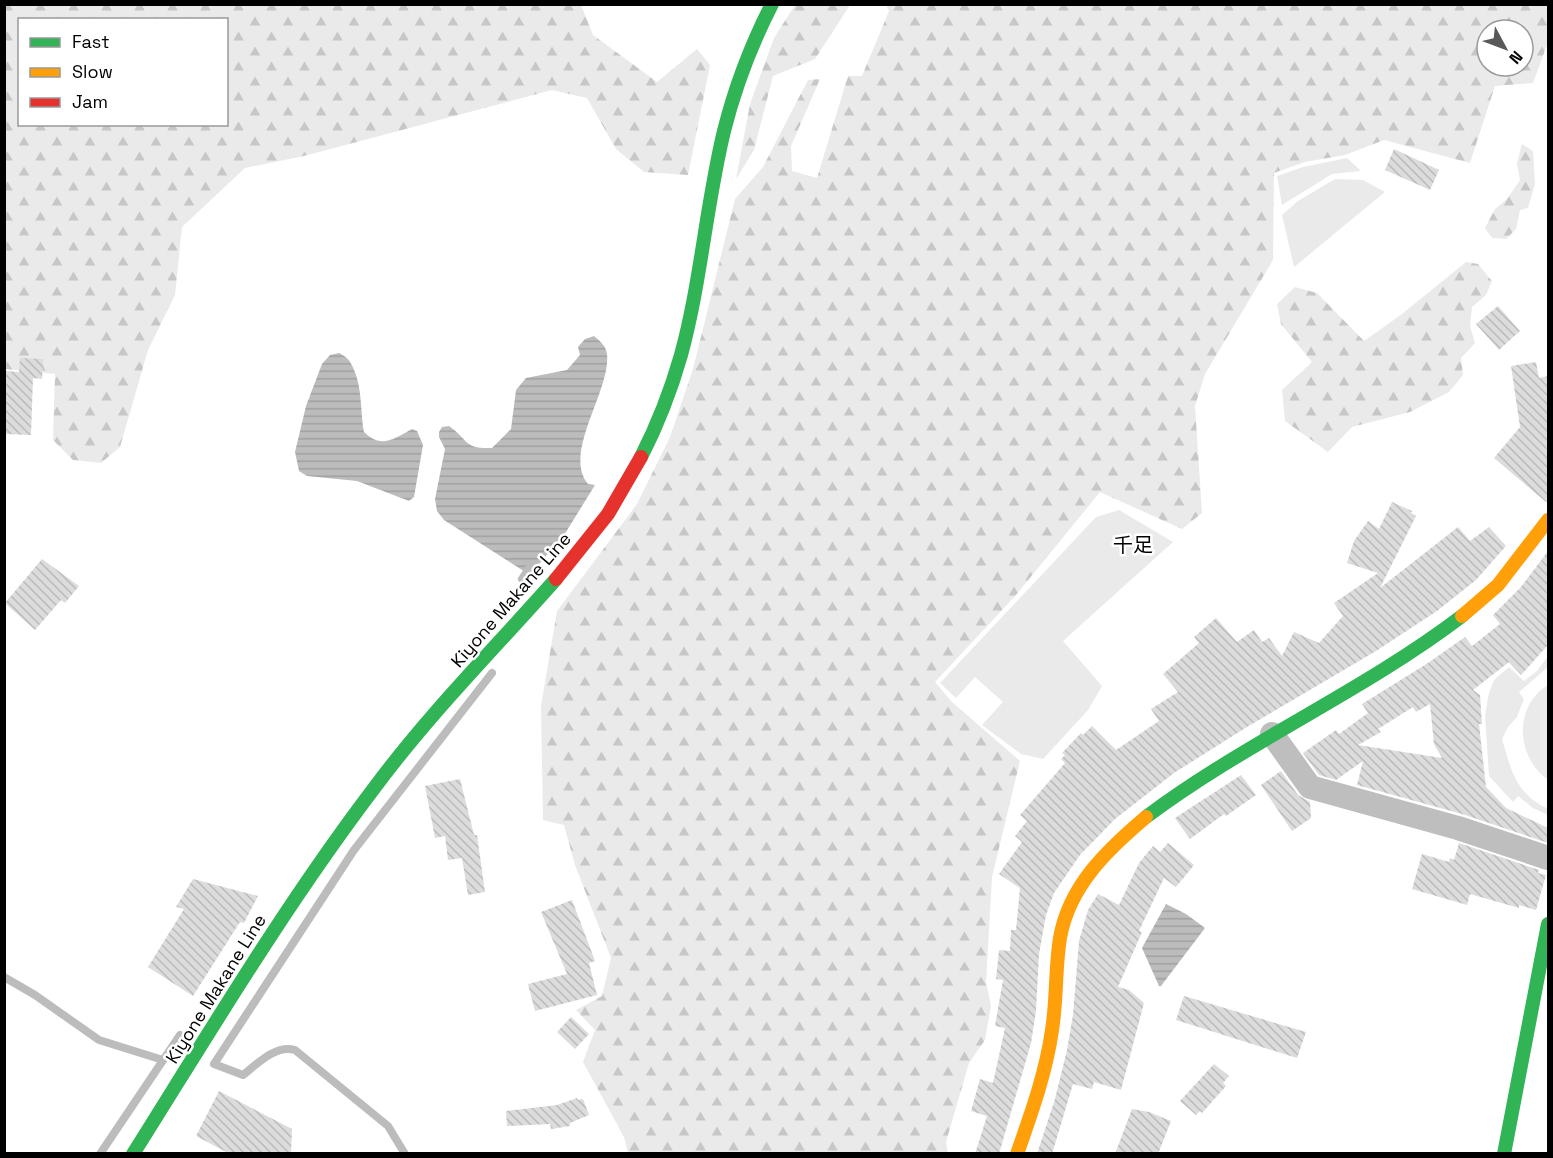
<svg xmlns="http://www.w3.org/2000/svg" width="1553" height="1158" viewBox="0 0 1553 1158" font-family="'Space Grotesk','Noto Sans JP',sans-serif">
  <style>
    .green { fill: #eaeaea }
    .forest { fill: url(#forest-firs); fill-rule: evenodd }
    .water { fill: url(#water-rules) }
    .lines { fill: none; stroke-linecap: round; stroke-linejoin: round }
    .stream { stroke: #bcbcbc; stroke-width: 8 }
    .building { fill: url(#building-back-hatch); fill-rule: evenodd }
    .street { stroke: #bebebe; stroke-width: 24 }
    .fast { stroke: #30b455; stroke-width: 14 }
    .slow { stroke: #ff9f0a; stroke-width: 14 }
    .jam { stroke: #e5322d; stroke-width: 14 }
    .labels { text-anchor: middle; stroke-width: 5; stroke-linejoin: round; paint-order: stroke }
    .street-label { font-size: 18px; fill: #000; stroke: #fff }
    .neighbourhood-label { font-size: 20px; fill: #000; stroke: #fff }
  </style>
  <defs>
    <pattern id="forest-firs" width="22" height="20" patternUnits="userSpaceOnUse" patternTransform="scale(1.5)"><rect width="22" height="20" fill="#eaeaea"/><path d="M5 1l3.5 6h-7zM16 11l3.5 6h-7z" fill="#c7c7c7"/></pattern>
    <pattern id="water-rules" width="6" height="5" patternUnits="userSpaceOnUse" patternTransform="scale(1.5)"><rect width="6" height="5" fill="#bcbcbc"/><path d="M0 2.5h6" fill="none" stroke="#a0a0a0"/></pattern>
    <pattern id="building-back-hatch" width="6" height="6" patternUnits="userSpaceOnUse" patternTransform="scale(1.5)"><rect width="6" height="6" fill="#dcdcdc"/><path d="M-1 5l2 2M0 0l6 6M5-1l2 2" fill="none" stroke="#bbb"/></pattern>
  </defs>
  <rect width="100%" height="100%" fill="#fff"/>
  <g class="green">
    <path d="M1347,158L1361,171L1332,174L1282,205L1277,176L1303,167Z"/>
    <path d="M1335,179L1363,180L1385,192L1294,267L1282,215L1298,201Z"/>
    <path d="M1119,510L1173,542L1063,641L1102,686L1088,710L1043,759L1021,754L982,725L1003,702L975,677L956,698L940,683L1096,517Z"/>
    <path d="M1548,656V667L1519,692L1524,699L1517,717L1508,727L1502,739C1511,770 1516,794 1548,809V815L1533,808L1518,796L1513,802L1489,776L1485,715L1489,693L1494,680L1509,667L1524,681L1537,671Z"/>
    <path d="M1548,685V780C1516,757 1513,706 1548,685Z"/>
  </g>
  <g class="forest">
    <path d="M4,5H581L593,35L657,82L697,49L710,65L688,175L644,172L616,149L587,98L552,90L304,156L245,168L182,227L175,295L148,350L120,447L101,463L73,460L53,440L55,374L5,369ZM20,20H226V124H20Z"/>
    <path d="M795,5H850L815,59L773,76L754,150L736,179L750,104L774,38Z"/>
    <path d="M886,5H1548V42L1533,83L1495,86L1470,163L1384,140L1345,155L1305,162L1274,173L1273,260L1205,374L1195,406L1202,513L1182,529L1100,492L1016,595L935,682L952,702L1020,761L992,877L986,982L991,1006L985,1040L969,1063L946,1142L948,1153H628L624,1137L583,1062L595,1030L576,1010L602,996L611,958L575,865L564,825L543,820L541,706L557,611L637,504L670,437L693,369L735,199L763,167L808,80L820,79L791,146L792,171L817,178L848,76H862L889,11ZM1487,30H1523V66H1487Z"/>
    <path d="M1522,144L1533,151L1535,184L1528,208L1520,210L1516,229L1506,239L1492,238L1485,228L1495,209L1507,199L1520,180L1517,163Z"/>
    <path d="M1466,262L1478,264L1492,281L1486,295L1472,307L1470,326L1475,343L1461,358L1463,375L1449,392L1410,412L1352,427L1328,452L1285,421L1282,390L1312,362L1281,324L1277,304L1295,287L1317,293L1364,341L1402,314Z"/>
  </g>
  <g class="water">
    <path d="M594,336C600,341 606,346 607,354C611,391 562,453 588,484L595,485L566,532L530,575L444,520L437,511L435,499L445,449L439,437V432L442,427L449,426C469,440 463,449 492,448L511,429L516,390L526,378L567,370L580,355L578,347L585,339Z"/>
    <path d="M339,353C343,355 348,358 350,362C363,383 360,410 364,432C381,449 394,439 412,429L417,431L423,445L414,497L409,501L357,481L307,476L299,471L295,452L306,406L322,364L330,355Z"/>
    <path d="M1166,904L1186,914L1205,928L1161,986H1159L1142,948Z"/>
  </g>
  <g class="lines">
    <g class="stream">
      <path d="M522,579L530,567"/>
      <path d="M4,977L35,995L99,1040L163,1060"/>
      <path d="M100,1154L180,1035"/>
      <path d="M405,1154L388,1126L295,1050C276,1044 257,1064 243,1075L214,1064L354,850L492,673"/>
    </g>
  </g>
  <g class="building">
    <path d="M1394,149L1439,170L1430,190L1385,170Z"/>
    <path d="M1498,306L1520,331L1499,350L1476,324Z"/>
    <path d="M20,358L43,359L42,379L33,378L31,435L4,434V374L6,371L19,372Z"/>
    <path d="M1536,362L1539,378L1548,376V501L1546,502L1494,458L1520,427L1511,366Z"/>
    <path d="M1392,502L1412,511L1411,513L1416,516L1380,588L1458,527L1470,541L1489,527L1506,546L1476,580L1437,611L1376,651L1247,727L1174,773L1115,819L1080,855L1054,893L1046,915L1039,954L1036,1011L1031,1043L999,1154H975L987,1116L971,1111L980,1079L993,1083L1005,1028L995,1026L1003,980L996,979L999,950L1010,951L1011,930H1016L1020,888L999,874L1022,842L1015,836L1027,821L1020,815L1065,763L1061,759L1065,755L1062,753L1081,733L1083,735L1092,726L1116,750L1159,721L1151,709L1178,692L1163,674L1199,643L1194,637L1216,618L1237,642L1254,630L1262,642L1269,638L1282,656L1294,632L1319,643L1343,616L1334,603L1378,573L1347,563L1354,541L1368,521L1379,529Z"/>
    <path d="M1548,551V645L1521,675L1509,662L1473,690L1480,695L1482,724H1479L1486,787L1506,808L1548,828V843L1462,814L1357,785L1363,761L1336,780L1319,775L1303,753L1336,730L1339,734L1368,713L1362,704L1428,663L1465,637L1472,646L1500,624L1493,615L1521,587ZM1430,704L1434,744L1442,758L1358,745L1381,732L1378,729L1413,707L1416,712Z"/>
    <path d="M42,559L79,586L65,603L61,600L35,630L5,603Z"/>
    <path d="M1281,771L1298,795L1310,802L1311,818L1292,831L1261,785Z"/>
    <path d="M1241,775L1256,795L1226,816L1224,814L1190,839L1175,818Z"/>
    <path d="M460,779L474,835H477L485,892L468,895L462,858L448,860L445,836L435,838L425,786Z"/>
    <path d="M1168,843L1194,865L1176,887L1164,878L1139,931L1142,932L1118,987L1129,990L1144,1003L1121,1090L1094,1082L1092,1089L1073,1084L1052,1154H1037L1055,1099L1067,1050L1073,1015L1079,941L1088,910L1098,894L1119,905L1139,863L1153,846L1160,852Z"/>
    <path d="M1459,843L1539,870L1538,873L1546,875L1536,910L1519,905V908L1470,894L1467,905L1412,889L1422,854L1449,862L1450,858L1454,860Z"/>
    <path d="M193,879L258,896L244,923L240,922L193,996L148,967L184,909L176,907Z"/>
    <path d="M572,900L595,961L589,963L597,995L535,1011L528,984L567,974L541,912Z"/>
    <path d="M1184,996L1306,1032L1297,1058L1176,1020Z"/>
    <path d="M571,1017L589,1034L575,1049L557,1032Z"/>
    <path d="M1214,1064L1229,1076L1223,1083L1226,1086L1202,1113L1200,1111L1196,1115L1180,1101Z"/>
    <path d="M219,1091L292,1129L291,1154H230L196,1136Z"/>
    <path d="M577,1098L578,1100L583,1099L589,1115L570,1123V1126L551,1129L550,1124L507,1126L506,1111L557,1105Z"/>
    <path d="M1132,1109L1149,1112L1171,1121L1158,1154H1115Z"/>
  </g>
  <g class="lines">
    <path class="street" d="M1272,734L1310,787L1458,828L1548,858"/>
    <g class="fast">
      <path d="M641,457C658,424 671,390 681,355C701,282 706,205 724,131C735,87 751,45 772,4"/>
      <path d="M1146,817C1246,742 1362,692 1462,616"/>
      <path d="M133,1154C211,1030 286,904 375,787C430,713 495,648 556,579"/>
      <path d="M1504,1154L1548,924"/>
    </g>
    <g class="slow">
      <path d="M1462,616L1498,585L1548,520"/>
      <path d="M1017,1154C1031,1114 1046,1073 1052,1030C1057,1000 1055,969 1060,938C1069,886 1107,850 1146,817"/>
    </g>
    <path class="jam" d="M556,579L608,514L641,457"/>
  </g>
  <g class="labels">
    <g class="street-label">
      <text transform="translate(511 600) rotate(-49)" y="6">Kiyone Makane Line</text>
      <text transform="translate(216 989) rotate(-58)" y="6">Kiyone Makane Line</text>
    </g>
    <g class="neighbourhood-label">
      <text x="1133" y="552">千足</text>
    </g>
  </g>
  <rect width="1553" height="1158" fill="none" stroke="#000000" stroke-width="12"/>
  <rect x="18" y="18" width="210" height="108" fill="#ffffff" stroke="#999999" stroke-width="1.5"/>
  <rect x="30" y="38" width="30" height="9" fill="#30b455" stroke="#999999" stroke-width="1.5"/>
  <text x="72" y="48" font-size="18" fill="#000000">Fast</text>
  <rect x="30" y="68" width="30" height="9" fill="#ff9f0a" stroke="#999999" stroke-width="1.5"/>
  <text x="72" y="78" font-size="18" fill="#000000">Slow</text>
  <rect x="30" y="98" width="30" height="9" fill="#e5322d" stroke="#999999" stroke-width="1.5"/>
  <text x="72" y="108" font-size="18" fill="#000000">Jam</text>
  <g transform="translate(1505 48) rotate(131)"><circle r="28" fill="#ffffff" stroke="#999999" stroke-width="1.5"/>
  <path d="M0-4.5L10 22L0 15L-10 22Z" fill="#595959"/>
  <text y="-9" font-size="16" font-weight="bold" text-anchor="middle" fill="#000000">N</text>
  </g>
</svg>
